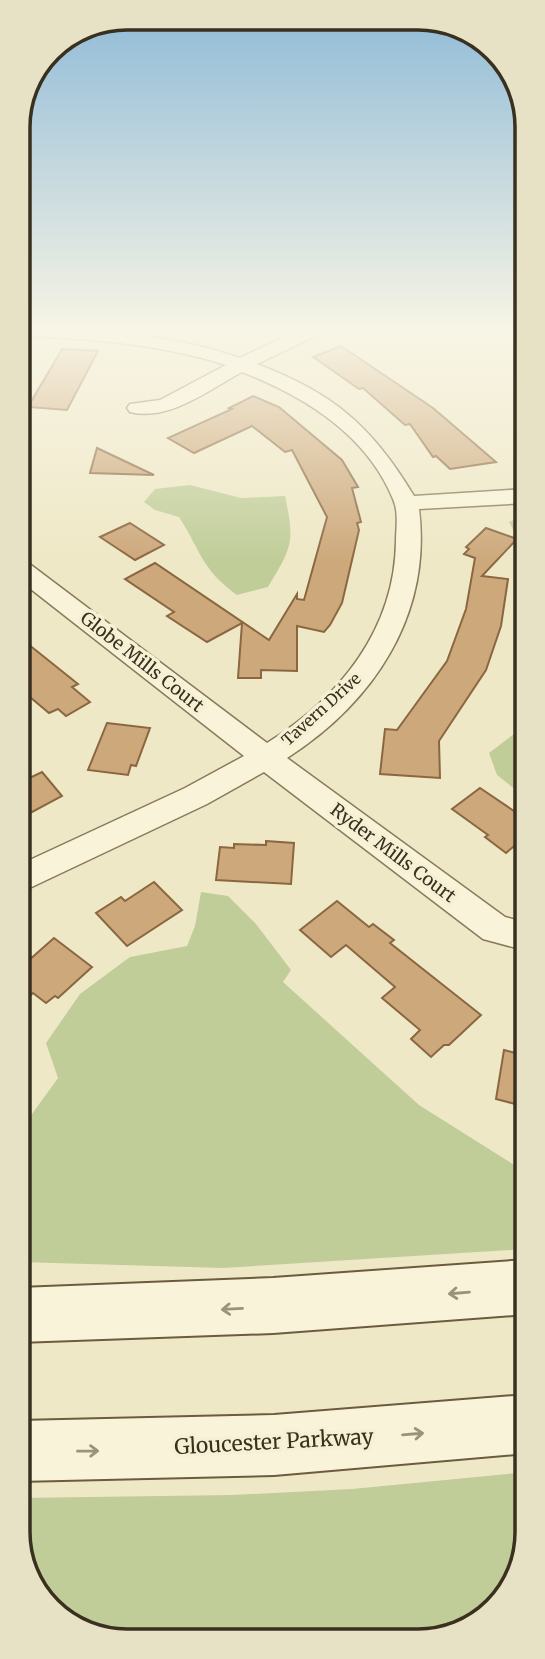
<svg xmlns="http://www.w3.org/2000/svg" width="545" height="1659" viewBox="0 0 545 1659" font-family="Merriweather,serif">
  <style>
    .green { fill: #c0cd99 }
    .building { fill: #cda87b; stroke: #8a6741; stroke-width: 2 }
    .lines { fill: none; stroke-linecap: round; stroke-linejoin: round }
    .minor-casing { stroke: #8a7a5b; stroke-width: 3 }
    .secondary-casing { stroke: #6c5b3e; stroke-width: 4 }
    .minor { fill: #f9f4d9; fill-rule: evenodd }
    .secondary { fill: #f9f4d9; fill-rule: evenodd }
    .oneway { stroke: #9a927c }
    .labels { text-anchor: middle; stroke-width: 7; stroke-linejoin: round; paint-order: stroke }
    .far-street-label { font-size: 16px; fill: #3a301f; stroke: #f6f1d5 }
    .street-label { font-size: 18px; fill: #3a301f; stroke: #f6f1d5 }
    .near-street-label { font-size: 21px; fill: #3a301f; stroke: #f6f1d5 }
    .rim { fill: none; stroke: #3a301f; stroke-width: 3.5 }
  </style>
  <rect width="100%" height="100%" fill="#efe8c6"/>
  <g class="green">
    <path d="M190,485L241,498L285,496C295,543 292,547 268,587L237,595C201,569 201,551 179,517L155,510L144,502L155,489Z"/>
    <path d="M521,517L526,521V599L519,576L521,544L509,522Z"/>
    <path d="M526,718V798L497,775L489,753L518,731Z"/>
    <path d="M201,892L228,896L256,924L291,970L283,982L419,1105L527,1173V1249L223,1268L19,1262V1132L58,1078L46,1043L80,994L130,957L187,946L195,926Z"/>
    <path d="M527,1472V1539L501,1604L452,1632L351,1639H105L49,1609L20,1553L19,1498L232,1495L352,1489Z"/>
  </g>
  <g class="building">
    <path d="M341,346L433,408L496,462L450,469L436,456L433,457L410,424L405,425L363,388L359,389L313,357Z"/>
    <path d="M62,349L98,351L67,410L28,407Z"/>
    <path d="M253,396L279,407L342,460L358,487L352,488L361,522L357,523L359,530L342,603L330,625L324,632L297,626V671L261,670V678H238L242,623L207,642L167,616L174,612L125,579L155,563L269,640L297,594V599L304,600L327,517L292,450L285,452L252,426L194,453L168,438L232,409L229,408Z"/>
    <path d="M97,448L154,475L90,473Z"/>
    <path d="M130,523L164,545L135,560L100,537Z"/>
    <path d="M486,528L517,539L482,576L508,579L501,626L486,670L439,741L440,778L380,774L385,729L397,730L447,661L466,609L475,558L464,554L469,549L466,547Z"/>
    <path d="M18,636L78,684L72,687L90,702L66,716L58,709L49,713L18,687Z"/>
    <path d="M107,723L150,728L136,766L131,765L128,775L88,770Z"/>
    <path d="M42,772L62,796L19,819V783Z"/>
    <path d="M480,788L514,811L526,802V836L506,853L485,837L488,835L452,809Z"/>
    <path d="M266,841L294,843L291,884L216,880L220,847L234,848V844L266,845Z"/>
    <path d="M154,882L182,910L127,946L96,913L121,897L125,901Z"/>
    <path d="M337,901L369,927L373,924L394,940L390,943L481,1015L449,1045H444L431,1057L411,1039L420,1030L382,998L395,987L346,945L331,957L300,930Z"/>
    <path d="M54,938L92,967L58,998L55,996L46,1003L33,993L19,1005V969Z"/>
    <path d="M504,1050L527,1056V1107L496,1099Z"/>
  </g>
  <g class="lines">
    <defs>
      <path id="minor" d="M18,330C97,330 164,332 240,358L298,330H323L320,334L257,364C333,393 372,426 414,496L526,489V503L419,509C432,615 374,702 287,758L505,917L527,923V951L483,939L264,772L207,804L19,893V865L185,788L244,756L18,579V560L27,562L267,743C340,698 395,629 396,541C396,528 399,512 393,499C367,435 304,396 242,372C210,389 169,422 130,412L127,408L130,404L160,400L226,365C159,344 89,338 18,336Z"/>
      <g id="secondary">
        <path d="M527,1260V1314L273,1333L19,1342V1288L273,1278Z"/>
        <path d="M527,1395V1453L274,1475L19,1481V1421L274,1415Z"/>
      </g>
    </defs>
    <use href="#minor" class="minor-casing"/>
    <use href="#secondary" class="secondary-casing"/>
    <use href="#minor" class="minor"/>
    <use href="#secondary" class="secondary"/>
  </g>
  <defs><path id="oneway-shaft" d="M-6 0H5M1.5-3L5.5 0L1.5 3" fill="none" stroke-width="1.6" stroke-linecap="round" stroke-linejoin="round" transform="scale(1.75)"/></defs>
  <g class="oneway">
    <use href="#oneway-shaft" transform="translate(459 1293) rotate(175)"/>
    <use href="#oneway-shaft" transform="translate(232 1309) rotate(177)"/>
    <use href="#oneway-shaft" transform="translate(413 1434) rotate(-5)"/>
    <use href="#oneway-shaft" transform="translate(88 1451) rotate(-1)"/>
  </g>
  <linearGradient id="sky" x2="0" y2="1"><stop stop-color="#8ebad7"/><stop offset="0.59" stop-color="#f8f5e5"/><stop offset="1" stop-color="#f8f5e5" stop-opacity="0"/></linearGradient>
  <rect width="545" height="562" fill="url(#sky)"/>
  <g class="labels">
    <g class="far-street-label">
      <text transform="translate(321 709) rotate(-42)" y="6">Tavern Drive</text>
    </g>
    <g class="street-label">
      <text transform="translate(142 662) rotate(38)" y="6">Globe Mills Court</text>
      <text transform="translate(393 853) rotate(37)" y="6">Ryder Mills Court</text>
    </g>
    <g class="near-street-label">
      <text transform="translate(274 1442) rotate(-3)" y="7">Gloucester Parkway</text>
    </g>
  </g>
  <path d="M0 0H545V1659H0ZM127 30H418A97 97 0 0 1 515 127V1532A97 97 0 0 1 418 1629H127A97 97 0 0 1 30 1532V127A97 97 0 0 1 127 30Z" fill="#e7e2c6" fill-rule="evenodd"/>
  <path class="rim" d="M127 30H418A97 97 0 0 1 515 127V1532A97 97 0 0 1 418 1629H127A97 97 0 0 1 30 1532V127A97 97 0 0 1 127 30Z"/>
</svg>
